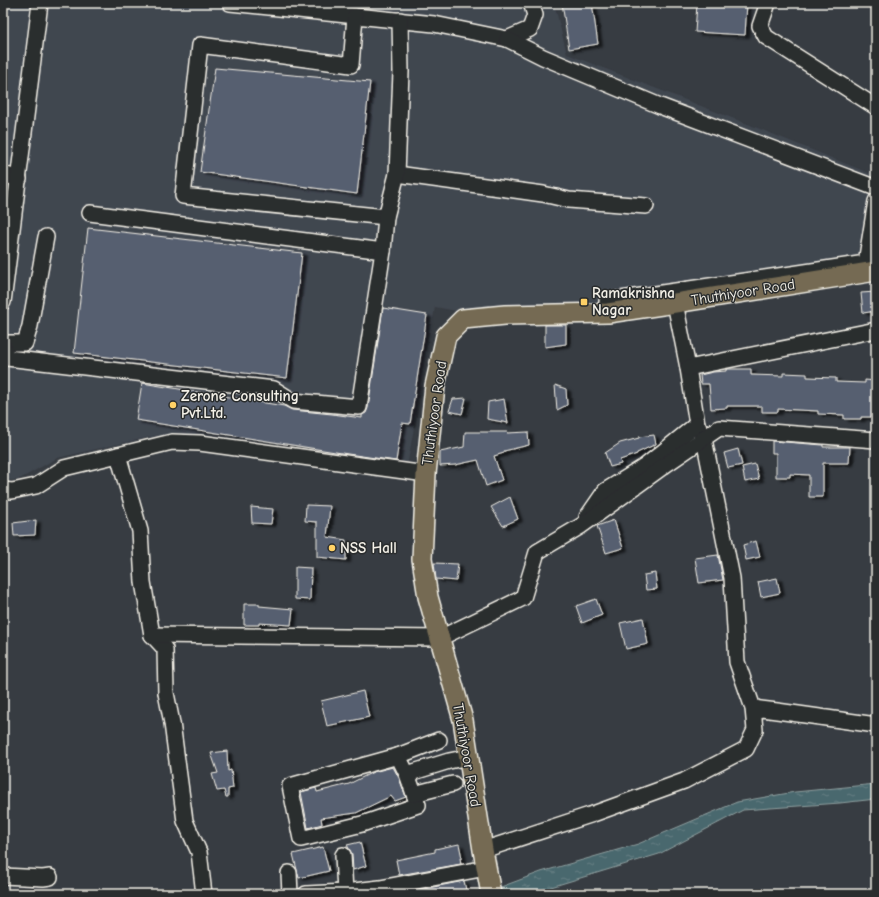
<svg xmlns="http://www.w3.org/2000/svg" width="879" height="897" viewBox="0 0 879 897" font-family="'Comic Neue',sans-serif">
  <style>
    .built { fill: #404650 }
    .water { fill: url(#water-ripples); stroke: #8e9f9f }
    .building { fill: #565e6f; stroke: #f4f1e8; filter: url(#shadow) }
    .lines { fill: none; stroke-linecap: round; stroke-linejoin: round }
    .minor-casing { stroke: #f4f1e8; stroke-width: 18 }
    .major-casing { stroke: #f4f1e8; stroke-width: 22 }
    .minor { stroke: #2a2d2e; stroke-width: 15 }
    .major { stroke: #746b52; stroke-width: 19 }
    .poi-dot { fill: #ffd166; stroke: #2a2d2e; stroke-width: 1.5 }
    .labels { text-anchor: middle; stroke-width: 3; stroke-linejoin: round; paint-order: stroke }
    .street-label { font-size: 15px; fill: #f4f1e8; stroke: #2a2d2e }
    .poi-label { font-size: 15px; font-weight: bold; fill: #f4f1e8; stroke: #2a2d2e; text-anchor: start }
  </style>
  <defs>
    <pattern id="water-ripples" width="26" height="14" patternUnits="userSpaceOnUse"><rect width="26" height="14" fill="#4a686e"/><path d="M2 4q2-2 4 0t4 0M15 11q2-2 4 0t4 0" fill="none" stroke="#657e83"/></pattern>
    <filter id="shadow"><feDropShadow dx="4.5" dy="2.5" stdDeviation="1" flood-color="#0009"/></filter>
  </defs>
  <rect width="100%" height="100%" fill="#373c42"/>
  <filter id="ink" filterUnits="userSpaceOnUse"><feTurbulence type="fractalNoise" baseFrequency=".025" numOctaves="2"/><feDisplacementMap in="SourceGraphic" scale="8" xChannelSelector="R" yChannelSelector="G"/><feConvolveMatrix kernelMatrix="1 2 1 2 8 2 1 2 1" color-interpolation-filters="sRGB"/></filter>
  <g filter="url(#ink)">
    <path class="built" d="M3,3H554L567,54L750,125L876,176L875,265L612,308L479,315L435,307L407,467L208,435L155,436L57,458L18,480H3Z"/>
    <path class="water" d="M876,784V799L840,803L743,810L659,854L528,894H482L541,872L638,844L737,802L795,792Z"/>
    <g class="building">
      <path d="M562,3H592L598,44L569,49Z"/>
      <path d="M703,3H747L745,35L695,32L697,4H703Z"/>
      <path d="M215,68L370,82L357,194L200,172Z"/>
      <path d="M88,228L302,253L287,378L74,353Z"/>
      <path d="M876,292V311L863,313L861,293Z"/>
      <path d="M383,308L427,315L410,424L402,423L396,461L348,454L136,420L142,383L284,406L292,410L332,414L362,418V415L366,413L368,408Z"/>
      <path d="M545,325H566V344L545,347Z"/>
      <path d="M726,369H751V375L783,376V373L807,374V377L836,378V382L865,383V380L876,381V417H861V419H844V415L818,414V411L778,409V412H762V406H727V408L711,409L709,384H701L700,375L713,372L726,371Z"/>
      <path d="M555,385L566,389L567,405L557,410Z"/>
      <path d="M466,398L462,414L449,411L453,399Z"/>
      <path d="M504,399L508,423L487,419L488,402Z"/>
      <path d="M465,432H507V433L528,432L529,445L504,451V453L494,456L502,480L486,486L478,460L455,465L440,466V452L464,447Z"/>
      <path d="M654,435L656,444L637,453V454L620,460L621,464L610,467L605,453L620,443L639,438V437Z"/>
      <path d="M772,441L823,445V447H850L849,463H823V497H809V475L790,474V477H776V453H772Z"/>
      <path d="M738,449L742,465L728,468L724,453Z"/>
      <path d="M755,464L759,479L745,482L742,467Z"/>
      <path d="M510,497L518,519L503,526L491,507Z"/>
      <path d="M306,505L330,506L327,537L346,540V560L317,557V522L305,521Z"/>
      <path d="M251,507L273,509L271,524L252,523Z"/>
      <path d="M36,520L35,535L14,536L13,523Z"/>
      <path d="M614,520L623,548L606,553L597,526Z"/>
      <path d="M756,541L760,557L746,560L743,545Z"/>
      <path d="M718,555L723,580L699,583L695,558Z"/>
      <path d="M434,563L458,564L456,581L436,579Z"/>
      <path d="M295,567L311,568L310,600L295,599Z"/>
      <path d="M655,573L657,589L646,590L644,575Z"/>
      <path d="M777,578L780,593L761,597L758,582Z"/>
      <path d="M596,599L602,615L582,623L576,606Z"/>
      <path d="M244,604H259V606L293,609L291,625L259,623V625H244Z"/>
      <path d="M643,618L648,644L626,649L620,623Z"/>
      <path d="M363,691L369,717L327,726L321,701Z"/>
      <path d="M227,751L228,771L231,770L233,788L228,789V797H226L224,790L217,791L212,774L218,773L211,753Z"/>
      <path d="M393,767L399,778L406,797L395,801L391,796L356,813L321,818L322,824L308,828L301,792L316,788L317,792L349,784L373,772Z"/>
      <path d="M360,842L366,866L353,870L352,854L347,845Z"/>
      <path d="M459,844L462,858H460L461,864L399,875L396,860L435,852V849Z"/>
      <path d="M323,847L329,871L299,878L293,854Z"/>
      <path d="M464,881L466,890L445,894H403V893Z"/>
    </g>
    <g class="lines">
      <defs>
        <g id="minor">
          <path d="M230,3L434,24L507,39L530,29L535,15L531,3"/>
          <path d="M768,3L760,26L766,37L876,107"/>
          <path d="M355,16L351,65L200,45L183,196L386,217"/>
          <path d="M507,39L543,57L660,106L876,188"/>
          <path d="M3,174L19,179"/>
          <path d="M397,174L543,194L569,200L646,206"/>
          <path d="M90,213L383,251"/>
          <path d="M3,302L40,3"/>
          <path d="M675,303L688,368L697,424L704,439L732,578L737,662L753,708"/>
          <path d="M608,313L607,301L866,263L876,201"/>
          <path d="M3,343H25L30,326L46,237"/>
          <path d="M3,345L7,358L274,389L293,401L359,407L383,251L386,217L397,174L401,72L400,20"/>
          <path d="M688,368L876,330"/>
          <path d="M118,455L140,531L143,582L152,635L165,649L166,693L172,723L185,821L199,852L204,894"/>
          <path d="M3,490L12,491L36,486L64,468L172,442L200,443L426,474"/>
          <path d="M587,517L605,491L644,467L697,424"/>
          <path d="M152,635L440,638L523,598L537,552L581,526L595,516L668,463L719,428L876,440"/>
          <path d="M398,756L439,740"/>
          <path d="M407,774L398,756L290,786L301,839L362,824L418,805L407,774L449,761L469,757"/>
          <path d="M414,794L453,784"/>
          <path d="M483,850L593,814L684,781L746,749L755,730L753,708L777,711L876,725"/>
          <path d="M343,855L345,892"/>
          <path d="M289,873L290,894"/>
          <path d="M3,876L43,878L50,877"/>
          <path d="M306,894L345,892L380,888L486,868"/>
        </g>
        <path id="major" d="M491,894L483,850L463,720L428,597L422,559L426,474L435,386L446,336L463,319L505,315L608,313L675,303L876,271"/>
      </defs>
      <use href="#minor" class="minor-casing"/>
      <use href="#major" class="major-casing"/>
      <use href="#minor" class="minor"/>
      <use href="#major" class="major"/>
    </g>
  </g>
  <g class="poi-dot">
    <rect x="580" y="298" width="8" height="8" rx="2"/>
    <circle cx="173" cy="405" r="4"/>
    <circle cx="332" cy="548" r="4"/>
  </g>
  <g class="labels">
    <g class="street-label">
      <text transform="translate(743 292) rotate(-9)" y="5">Thuthiyoor Road</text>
      <text transform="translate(434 413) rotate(-82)" y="5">Thuthiyoor Road</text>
      <text transform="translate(467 755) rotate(80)" y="5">Thuthiyoor Road</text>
    </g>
    <g class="poi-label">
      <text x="592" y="298">Ramakrishna<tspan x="592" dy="17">Nagar</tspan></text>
      <text x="181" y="401">Zerone Consulting<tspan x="181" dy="17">Pvt.Ltd.</tspan></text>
      <text x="340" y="553">NSS Hall</text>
    </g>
  </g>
  <rect width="879" height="897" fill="none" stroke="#2a2d2e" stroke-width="16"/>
  <rect x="8" y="8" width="863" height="881" fill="none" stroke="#f4f1e8" stroke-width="1.5" filter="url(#ink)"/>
</svg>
